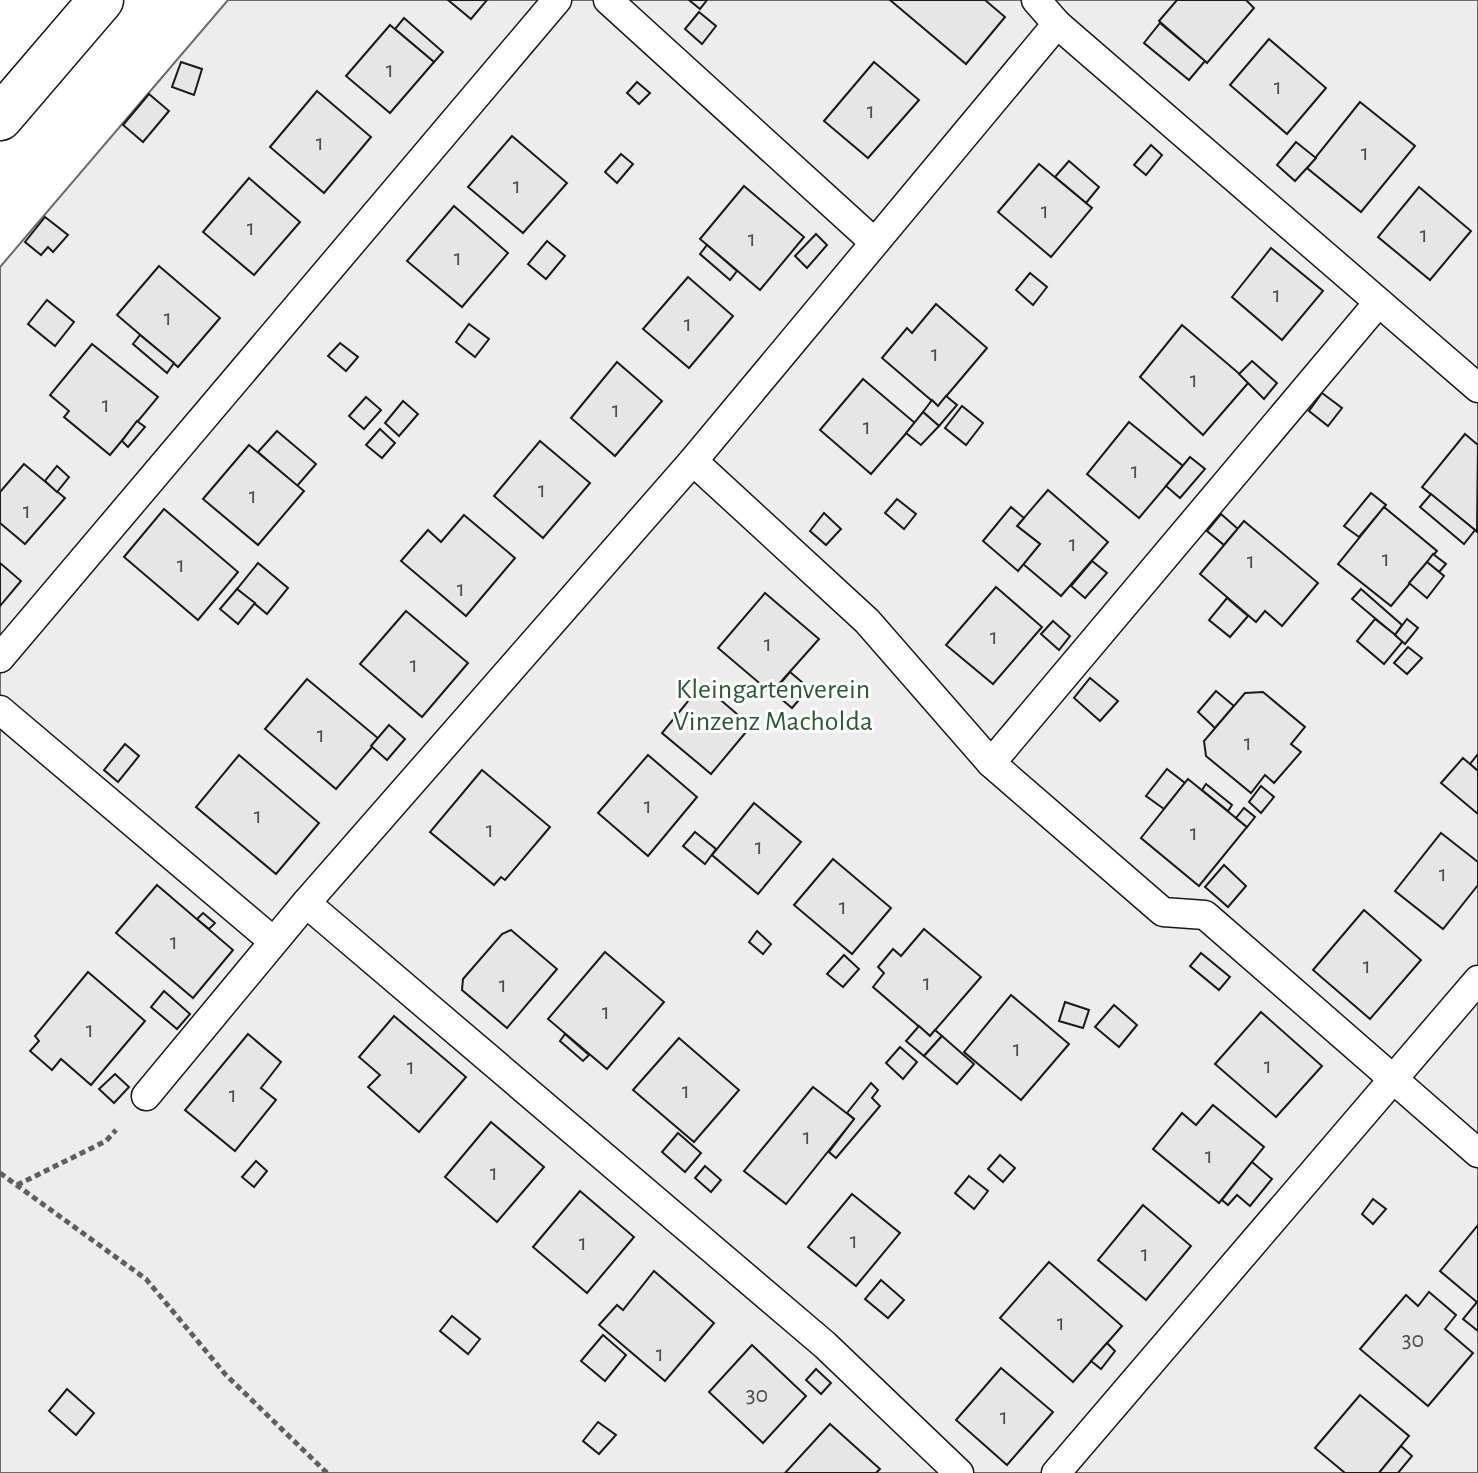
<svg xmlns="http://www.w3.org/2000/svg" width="1478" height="1473" viewBox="0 0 1478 1473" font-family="'Alegreya Sans',sans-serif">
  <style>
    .built { fill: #ededed; stroke: #6a6a6a; stroke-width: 2 }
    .building { fill: #e6e6e6; stroke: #1a1a1a; stroke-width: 2 }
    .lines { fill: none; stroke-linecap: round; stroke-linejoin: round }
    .lane-casing { stroke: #1a1a1a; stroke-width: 31 }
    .street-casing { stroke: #1a1a1a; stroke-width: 47 }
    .path { stroke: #5f5f5f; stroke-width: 5; stroke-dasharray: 6 4; stroke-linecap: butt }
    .lane { stroke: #fff; stroke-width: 28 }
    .street { stroke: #fff; stroke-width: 44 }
    .labels { text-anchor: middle; stroke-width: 6; stroke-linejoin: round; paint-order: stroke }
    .number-label { font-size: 24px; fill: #4d4d4d }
    .park-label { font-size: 28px; fill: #2b5a34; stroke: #fff }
  </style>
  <rect width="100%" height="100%" fill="#fff"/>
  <path class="built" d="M228,0H1478V1473H0V267Z"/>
  <g class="building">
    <path d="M448,0H487L471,19Z"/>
    <path d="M689,0H707L700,9Z"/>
    <path d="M890,0H985L1005,17L966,64Z"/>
    <path d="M1177,0H1246L1254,8L1207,63L1159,21Z"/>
    <path d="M699,12L716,26L702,44L685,29Z"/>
    <path d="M404,18L443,52L434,62L395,29Z"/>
    <path d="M1160,23L1205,61L1189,80L1144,43Z"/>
    <path d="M390,25L434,62L390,113L346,76Z"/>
    <path d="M1269,39L1326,88L1287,134L1230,85Z"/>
    <path d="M181,62L202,69L194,95L172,87Z"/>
    <path d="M874,62L919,100L868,158L824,121Z"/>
    <path d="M637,82L650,93L639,104L627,93Z"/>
    <path d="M317,91L371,137L324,193L270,147Z"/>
    <path d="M149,94L169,111L143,142L123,125Z"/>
    <path d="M1360,102L1415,146L1361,212L1307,168Z"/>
    <path d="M512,136L567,183L523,233L468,187Z"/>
    <path d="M1296,142L1316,158L1295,181L1277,165Z"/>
    <path d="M1151,145L1162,155L1146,175L1134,165Z"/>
    <path d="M621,154L633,164L617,183L605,172Z"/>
    <path d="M1069,161L1099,187L1086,203L1055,177Z"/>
    <path d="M1039,164L1092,208L1051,257L998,212Z"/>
    <path d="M249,178L300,222L254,275L203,232Z"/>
    <path d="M744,186L804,237L760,290L700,239Z"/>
    <path d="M1419,187L1471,231L1430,280L1378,237Z"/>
    <path d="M454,206L508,253L462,307L407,261Z"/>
    <path d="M45,217L68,235L53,252L48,247L41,255L25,242Z"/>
    <path d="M816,234L827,245L807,268L795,256Z"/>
    <path d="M547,241L565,256L546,279L528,264Z"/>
    <path d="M707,245L737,271L730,280L700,254Z"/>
    <path d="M1271,248L1323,291L1282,340L1232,297Z"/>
    <path d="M159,266L220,318L178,367L117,315Z"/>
    <path d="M1030,273L1047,287L1033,305L1016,290Z"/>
    <path d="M688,277L733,316L689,368L643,329Z"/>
    <path d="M47,300L74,322L55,346L28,324Z"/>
    <path d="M936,304L987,348L938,406L882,358L907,328L912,333Z"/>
    <path d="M469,324L489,339L475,357L456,342Z"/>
    <path d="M1182,325L1249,382L1203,435L1140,377Z"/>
    <path d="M140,335L174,363L167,373L133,344Z"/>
    <path d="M340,343L358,357L346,371L328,356Z"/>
    <path d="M92,344L158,397L110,455L64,417L69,411L50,395Z"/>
    <path d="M1252,361L1277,383L1264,399L1239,374Z"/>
    <path d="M617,362L662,401L615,456L571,418Z"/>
    <path d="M863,379L915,423L871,474L820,430Z"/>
    <path d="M1322,393L1342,408L1328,426L1309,411Z"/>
    <path d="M946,396L957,405L939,426L923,412L932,400L938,406Z"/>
    <path d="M366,397L381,410L364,429L349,416Z"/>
    <path d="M403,401L418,414L399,436L385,423Z"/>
    <path d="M962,406L983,423L966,445L945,428Z"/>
    <path d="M923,412L939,426L921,445L906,433Z"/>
    <path d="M137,421L145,427L128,447L122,441Z"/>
    <path d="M1129,422L1183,466L1139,518L1087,474Z"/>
    <path d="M380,429L395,443L382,458L366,445Z"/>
    <path d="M277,431L316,464L297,486L258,452Z"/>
    <path d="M1465,434L1478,445L1477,532L1422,487Z"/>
    <path d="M540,441L590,483L543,538L494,496Z"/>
    <path d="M249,445L304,491L258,545L203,499Z"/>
    <path d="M1190,457L1205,469L1180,498L1166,486Z"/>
    <path d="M24,464L65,498L25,544L0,523V492Z"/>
    <path d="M57,466L69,477L57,492L45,481Z"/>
    <path d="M1048,490L1108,542L1061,596L1023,564L1040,544L1017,526Z"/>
    <path d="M1371,493L1386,505L1359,537L1344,526Z"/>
    <path d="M1431,494L1475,530L1464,544L1420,507Z"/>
    <path d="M897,499L916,514L904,529L885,513Z"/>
    <path d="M1011,507L1024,518L1017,526L1040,544L1018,571L983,541Z"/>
    <path d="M1384,507L1437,551L1391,606L1338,564Z"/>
    <path d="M164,509L238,572L198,620L124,557Z"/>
    <path d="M824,513L841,529L826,545L810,531Z"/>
    <path d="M1221,514L1238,529L1224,545L1207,531Z"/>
    <path d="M464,515L515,558L466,616L401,561L428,530L441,542Z"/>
    <path d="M1244,521L1318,583L1282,626L1265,611L1256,622L1200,574Z"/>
    <path d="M1433,554L1446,564L1439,572L1427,562Z"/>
    <path d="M1092,561L1107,573L1085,598L1071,586Z"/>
    <path d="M1427,562L1444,576L1427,598L1409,583Z"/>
    <path d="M0,563L21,581L0,606Z"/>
    <path d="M258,563L288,588L267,614L237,589Z"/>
    <path d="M996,587L1042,627L993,684L946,645Z"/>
    <path d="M237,589L255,603L238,624L220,609Z"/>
    <path d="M1361,589L1402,625L1395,635L1352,599Z"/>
    <path d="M765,593L819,639L771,693L718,648Z"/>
    <path d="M1227,598L1248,616L1230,637L1209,620Z"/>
    <path d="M406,611L468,663L422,717L360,664Z"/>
    <path d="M1375,619L1403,641L1384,664L1357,641Z"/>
    <path d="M1407,619L1418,628L1405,644L1395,635Z"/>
    <path d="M1053,621L1070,636L1059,650L1041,634Z"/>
    <path d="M1408,647L1422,658L1407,674L1394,663Z"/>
    <path d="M790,672L809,688L792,708L773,692Z"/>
    <path d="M1090,678L1118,701L1100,721L1074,698Z"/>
    <path d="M307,679L379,739L336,789L265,729Z"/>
    <path d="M702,684L751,726L711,774L662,733Z"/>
    <path d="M1216,691L1234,706L1215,728L1198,712Z"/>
    <path d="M1263,692L1305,727L1291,744L1301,752L1274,783L1265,775L1251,793L1206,756L1204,741L1245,693Z"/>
    <path d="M389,725L405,739L387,760L371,746Z"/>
    <path d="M125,744L139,756L118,782L104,770Z"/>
    <path d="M1478,754V771L1470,764Z"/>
    <path d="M239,755L319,823L276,874L196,807Z"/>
    <path d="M648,755L697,797L648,856L598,813Z"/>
    <path d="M1463,758L1478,771V814L1441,783Z"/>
    <path d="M1167,769L1185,783L1164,809L1146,796Z"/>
    <path d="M482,770L550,827L505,880L501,877L494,885L430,832Z"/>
    <path d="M1188,779L1247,827L1199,886L1141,838Z"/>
    <path d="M1206,784L1232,805L1228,811L1202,790Z"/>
    <path d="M1261,786L1274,797L1261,813L1249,802Z"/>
    <path d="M754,803L801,842L758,894L712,855Z"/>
    <path d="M1244,808L1255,817L1247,827L1236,818Z"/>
    <path d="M695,832L716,849L705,864L683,846Z"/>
    <path d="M1441,833L1478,862V885L1443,929L1395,891Z"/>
    <path d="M833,859L891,908L852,954L794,905Z"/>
    <path d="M1224,865L1246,886L1228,907L1205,887Z"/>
    <path d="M157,885L233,950L193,998L116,933Z"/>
    <path d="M1364,910L1421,960L1370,1019L1313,970Z"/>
    <path d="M203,913L215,923L209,929L197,919Z"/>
    <path d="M924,929L981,977L930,1036L873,987L884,973L878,967L893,949L901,956Z"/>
    <path d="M511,930L557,969L507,1028L462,990L463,979L502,934Z"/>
    <path d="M757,931L771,944L763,954L749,942Z"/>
    <path d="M605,952L664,1002L607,1069L548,1019Z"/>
    <path d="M1201,953L1230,977L1219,990L1190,966Z"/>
    <path d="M844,955L859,969L843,987L827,974Z"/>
    <path d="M88,972L145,1021L91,1085L61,1059L52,1070L30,1051L39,1041L35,1036Z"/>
    <path d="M164,991L190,1014L177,1029L151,1007Z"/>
    <path d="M1011,995L1069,1044L1021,1100L964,1052Z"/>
    <path d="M1065,1002L1089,1010L1083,1028L1059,1021Z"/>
    <path d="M1114,1005L1137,1025L1119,1047L1095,1027Z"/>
    <path d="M1261,1012L1322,1066L1276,1117L1215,1064Z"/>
    <path d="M394,1016L466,1077L419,1132L368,1087L380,1075L359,1057Z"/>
    <path d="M919,1026L930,1036L935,1030L942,1036L924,1056L906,1041Z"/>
    <path d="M248,1034L281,1062L261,1088L276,1100L235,1151L185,1110Z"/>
    <path d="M565,1034L589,1055L583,1061L560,1041Z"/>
    <path d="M942,1036L974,1064L957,1084L924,1056Z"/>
    <path d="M679,1038L739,1090L694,1142L633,1090Z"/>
    <path d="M900,1047L917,1062L903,1079L886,1063Z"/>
    <path d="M115,1074L129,1087L114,1103L99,1089Z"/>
    <path d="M871,1083L878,1090L872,1098L880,1106L836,1158L829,1152L854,1119L847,1113Z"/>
    <path d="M813,1087L854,1119L786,1204L744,1171Z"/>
    <path d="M1213,1105L1264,1147L1219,1203L1153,1149L1182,1113L1196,1125Z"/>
    <path d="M491,1122L544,1167L497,1222L445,1177Z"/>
    <path d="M678,1133L701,1153L685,1172L662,1152Z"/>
    <path d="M1000,1155L1015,1168L1003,1182L988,1169Z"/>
    <path d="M256,1161L267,1171L254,1187L242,1177Z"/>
    <path d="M1252,1162L1272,1179L1250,1206L1237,1195L1228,1205L1222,1200Z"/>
    <path d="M705,1166L721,1180L711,1192L695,1178Z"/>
    <path d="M969,1176L988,1191L974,1209L955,1193Z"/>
    <path d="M580,1191L634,1237L587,1293L533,1247Z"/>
    <path d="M852,1194L900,1233L856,1286L808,1247Z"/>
    <path d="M1373,1199L1386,1209L1373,1224L1362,1214Z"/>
    <path d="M1143,1205L1191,1246L1146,1300L1098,1260Z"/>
    <path d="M1478,1225V1303L1440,1271Z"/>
    <path d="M1049,1262L1122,1326L1073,1382L1000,1318Z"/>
    <path d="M654,1271L714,1323L665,1381L599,1325L617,1305L623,1310Z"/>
    <path d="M881,1280L904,1300L888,1318L865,1299Z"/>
    <path d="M1429,1292L1456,1315L1445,1329L1473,1353L1428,1406L1360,1349L1406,1295L1418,1306Z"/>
    <path d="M1477,1302L1478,1303V1331L1463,1319Z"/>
    <path d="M452,1316L480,1339L468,1354L440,1331Z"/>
    <path d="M603,1335L626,1355L605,1381L581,1361Z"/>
    <path d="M1107,1343L1115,1351L1101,1369L1091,1361Z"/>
    <path d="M752,1345L806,1396L763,1443L709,1392Z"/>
    <path d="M1001,1368L1053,1412L1007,1465L956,1420Z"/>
    <path d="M816,1369L831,1383L821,1394L806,1380Z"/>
    <path d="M67,1389L94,1413L76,1435L49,1411Z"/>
    <path d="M1360,1395L1409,1436L1379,1473H1345L1315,1448Z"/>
    <path d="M598,1422L616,1435L599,1454L583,1441Z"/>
    <path d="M830,1424L880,1469L876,1473H785Z"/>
    <path d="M1401,1446L1412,1456L1398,1473H1379Z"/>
  </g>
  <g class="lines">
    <defs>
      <g id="lane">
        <path d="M608,0L874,242"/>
        <path d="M1036,0L1057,24L1478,388"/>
        <path d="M693,461L867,621L991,763L1163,912L1205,915L1478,1153"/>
        <path d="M0,658L557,0"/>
        <path d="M0,710L273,941"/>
        <path d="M991,763L1378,303"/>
        <path d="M306,903L825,1345L959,1473"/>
        <path d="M146,1096L306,903L693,461L1057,24"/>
        <path d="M1056,1473L1478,980"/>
      </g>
      <path id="street" d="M0,118L101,0"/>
    </defs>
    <use href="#lane" class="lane-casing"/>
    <use href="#street" class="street-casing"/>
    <g class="path">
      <path d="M0,1173L146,1279L225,1374L327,1473"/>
      <path d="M17,1185L106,1141L116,1130"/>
    </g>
    <use href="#lane" class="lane"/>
    <use href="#street" class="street"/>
  </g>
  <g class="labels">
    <g class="number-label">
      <text x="390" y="77">1</text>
      <text x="1278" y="94">1</text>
      <text x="871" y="118">1</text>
      <text x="320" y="150">1</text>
      <text x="1365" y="160">1</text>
      <text x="517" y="193">1</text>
      <text x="1045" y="218">1</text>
      <text x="251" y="235">1</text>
      <text x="1424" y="242">1</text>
      <text x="752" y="246">1</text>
      <text x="458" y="265">1</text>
      <text x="1277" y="302">1</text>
      <text x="168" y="325">1</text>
      <text x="688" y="331">1</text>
      <text x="935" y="361">1</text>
      <text x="1194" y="387">1</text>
      <text x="106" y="412">1</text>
      <text x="616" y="417">1</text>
      <text x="867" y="434">1</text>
      <text x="1135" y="478">1</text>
      <text x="542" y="497">1</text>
      <text x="253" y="503">1</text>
      <text x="27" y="518">1</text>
      <text x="1073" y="551">1</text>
      <text x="1386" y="566">1</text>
      <text x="1251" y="568">1</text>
      <text x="181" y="572">1</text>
      <text x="461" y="596">1</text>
      <text x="994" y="644">1</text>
      <text x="768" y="651">1</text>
      <text x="414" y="672">1</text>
      <text x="321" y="742">1</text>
      <text x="1248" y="750">1</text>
      <text x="648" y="813">1</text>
      <text x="258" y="823">1</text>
      <text x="490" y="837">1</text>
      <text x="1194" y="840">1</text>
      <text x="759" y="854">1</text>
      <text x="1443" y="881">1</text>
      <text x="843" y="914">1</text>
      <text x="174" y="949">1</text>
      <text x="1367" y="973">1</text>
      <text x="927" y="990">1</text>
      <text x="503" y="992">1</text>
      <text x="606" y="1019">1</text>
      <text x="90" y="1037">1</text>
      <text x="1017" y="1056">1</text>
      <text x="1268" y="1073">1</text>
      <text x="411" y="1074">1</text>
      <text x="686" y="1098">1</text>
      <text x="233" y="1102">1</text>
      <text x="807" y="1144">1</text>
      <text x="1209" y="1163">1</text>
      <text x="494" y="1180">1</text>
      <text x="854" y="1248">1</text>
      <text x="583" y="1250">1</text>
      <text x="1145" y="1261">1</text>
      <text x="1061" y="1330">1</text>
      <text x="1413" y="1347">30</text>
      <text x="660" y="1361">1</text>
      <text x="757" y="1402">30</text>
      <text x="1004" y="1424">1</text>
    </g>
    <g class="park-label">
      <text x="773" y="698">Kleingartenverein<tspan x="773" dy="32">Vinzenz Macholda</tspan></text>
    </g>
  </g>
</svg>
